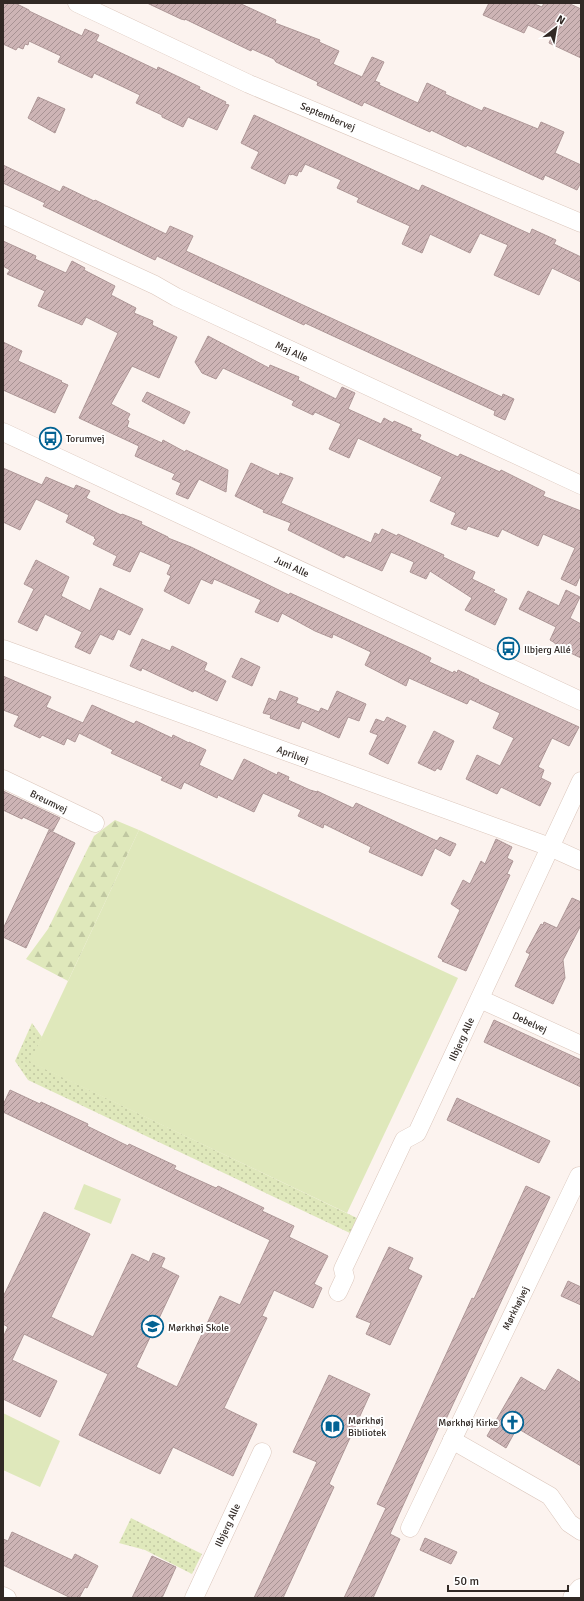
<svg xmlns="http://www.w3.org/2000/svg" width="584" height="1601" viewBox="0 0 584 1601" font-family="Signika,sans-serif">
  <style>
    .grass { fill: url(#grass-dots) }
    .forest { fill: url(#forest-firs) }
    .pitch { fill: #dfe8bb }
    .building { fill: url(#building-hatch); stroke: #ae9797 }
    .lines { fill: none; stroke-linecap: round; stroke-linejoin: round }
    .minor-casing { stroke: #dbc6bb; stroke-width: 19 }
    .tertiary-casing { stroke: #dbc6bb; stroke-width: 23 }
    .minor { stroke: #fff; stroke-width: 18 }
    .tertiary { stroke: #fff; stroke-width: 22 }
    .labels { text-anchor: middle; stroke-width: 4; stroke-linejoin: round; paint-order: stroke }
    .street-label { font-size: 10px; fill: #312925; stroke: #fff }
    .poi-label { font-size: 10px; fill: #312925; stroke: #fff; text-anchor: start }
  </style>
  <defs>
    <pattern id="grass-dots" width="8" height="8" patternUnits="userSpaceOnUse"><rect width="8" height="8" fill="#dfe8bb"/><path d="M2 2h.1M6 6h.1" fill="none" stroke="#c0c7a1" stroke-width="1.8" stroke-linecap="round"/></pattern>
    <pattern id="forest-firs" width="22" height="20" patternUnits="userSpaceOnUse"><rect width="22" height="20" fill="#dfe8bb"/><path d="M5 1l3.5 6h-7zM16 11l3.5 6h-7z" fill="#c0c7a1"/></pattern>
    <pattern id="building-hatch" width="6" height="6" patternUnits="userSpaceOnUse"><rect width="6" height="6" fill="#cdb4b5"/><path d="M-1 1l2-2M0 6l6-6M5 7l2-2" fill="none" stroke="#a79293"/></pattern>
  </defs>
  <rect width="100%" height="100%" fill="#fcf3ef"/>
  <g class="grass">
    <path d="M32,1023L42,1037L31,1062L359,1219L352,1234L28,1080L15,1061Z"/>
    <path d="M131,1518L202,1554L192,1574L145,1550L119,1543Z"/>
  </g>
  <path class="forest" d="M115,820L139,830L68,981L26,959L48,929L94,836Z"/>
  <g class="pitch">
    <path d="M139,830L458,978L347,1213L30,1062Z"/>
    <path d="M84,1184L121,1199L111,1224L74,1209Z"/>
    <path d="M3,1413L60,1441L40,1487L3,1470Z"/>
  </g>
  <g class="building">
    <path d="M3,3H15L29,10V11L82,36L85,29L99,35L96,41L157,70L158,67L200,87L199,89L226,102L225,104L229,105L217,130L188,117L183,127L162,117V115L136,103L140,95L94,73L92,78L58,62L61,56L29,41L28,45L25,44L23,49L18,47L16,50L3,44Z"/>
    <path d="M147,3H239L276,20L275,23L320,40L319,42L339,51L333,64L362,77L372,57L384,62L375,81L380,83L379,85L418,103L427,83L446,92L445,94L482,111L484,107L538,129L541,122L564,132L555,153L581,165V182L577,190L545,175L543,180L467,145L466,147L431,130L430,132L364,102L362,106L317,85L318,82L276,62L274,59L252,49L251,51L185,19V20L181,19Z"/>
    <path d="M489,3H532L542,7L544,3H568L581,9V58L549,43L552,36L528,25L524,33L483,15Z"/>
    <path d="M38,97L65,109L55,133L28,118Z"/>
    <path d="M254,115L419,191L422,185L530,234L532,229L556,240L554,244L581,257V282L552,268L539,295L494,275L508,245L480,233L470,253L430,234L422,253L402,244L410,226L357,202L359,198L337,188L341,180L305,164L301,172L299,171L297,176L292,174L291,175L289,174L285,184L251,168L259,152L241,143Z"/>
    <path d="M3,165L60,192L63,186L94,201L95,200L166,234L170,226L193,236L186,251L502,397L503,394L514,399L505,420L494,415L495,411L305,323L304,325L157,256L155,260L43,206L45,203L3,183Z"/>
    <path d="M3,241L36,256L35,259L66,273L72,261L85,268L84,270L115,286L111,295L136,308L134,313L153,321L152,325L177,337L159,378L132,366L111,404L130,414L127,420L129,421L127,427L162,443L163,440L185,452L186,450L228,470L226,492L199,479L188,499L176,494L181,483L172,479L175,474L135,456L139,446L79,418L118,333L86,317L82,325L38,306L45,291L7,274L10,270L3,266Z"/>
    <path d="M208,336L269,368L270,365L299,377L298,380L336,399L342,387L355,393L348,409L381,424L384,418L393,423L394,421L412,429L411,431L421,435L419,439L458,457L460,454L500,472L501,470L545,492L543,496L581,511V574L576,586L561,579L575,548L543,534L538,546L502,529L498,537L468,526L466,530L451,524L456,513L430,501L442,477L358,438L349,458L329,449L341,424L315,412L313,415L292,405L294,401L223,368L216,379L202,373L195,362Z"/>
    <path d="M3,342L22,351L18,361L62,381L61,382L68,385L55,413L3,390Z"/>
    <path d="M147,392L190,412L184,424L142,401Z"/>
    <path d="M251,463L279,476L280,473L293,478L281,503L371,543L375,533L379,535L382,529L397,536L398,534L444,555L443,557L475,572L472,579L495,590L493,592L507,599L495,625L465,610L472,598L430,571L426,579L410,572L414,562L391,552L382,571L346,555L344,558L288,530L291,523L263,512L264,510L235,496Z"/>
    <path d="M3,468L42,485L46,477L74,489L76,485L90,491L86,498L121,515L122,514L142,522L141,524L168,537V538L191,547L289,595L290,593L417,651L431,658L429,662L453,673L454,671L457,673L458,670L479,680L478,681L579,727L569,746L552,738L538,767L544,770L541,778L551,783L540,806L501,787L497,794L466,779L477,755L500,766L514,738L493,728L500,713L470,699L467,704L409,678L406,686L365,665L371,652L333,634L332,638L315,631L282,613L278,622L255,612L261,600L214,579L212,584L201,579L189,604L164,591L171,576L167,574L171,565L140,551L130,572L113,565L117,556L93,544L96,539L94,538L95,537L66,522L69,515L36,499L20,530L3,522Z"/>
    <path d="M36,560L69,577L61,596L90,611L100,588L143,609L130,635L118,629L113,640L100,634L90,654L75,647L82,632L45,614L37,631L18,622L34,589L24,584Z"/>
    <path d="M566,590L580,597L570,618L581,624V658L556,646L555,643L550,640L556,627L519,609L528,591L559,606Z"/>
    <path d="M142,639L170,651L172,646L207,663L204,670L226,681L217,701L194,690L193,692L142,668L141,671L130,666Z"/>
    <path d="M241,658L260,667L252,686L232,677Z"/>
    <path d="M3,676L51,697L46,707L83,723L92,705L134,724L136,721L172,738L173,735L189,743V742L206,750L199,765L233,781L244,759L277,775L278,772L289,777L288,780L310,790L317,792V791L353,808L356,803L437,841L440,837L456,844L450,856L435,848L422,876L369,852L371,847L324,824L323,828L298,816L301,810L263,793L254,812L218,795L217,798L184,782L181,789L161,780L163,777L111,753L113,750L79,733L75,742L67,738L64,745L42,735L40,738L14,726L19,716L3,710Z"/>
    <path d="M280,691L298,698L296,703L319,712L321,708L328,711L337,691L366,704L359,721L348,717L339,738L302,721L299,729L270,718L271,715L263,713L269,698L276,701Z"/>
    <path d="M387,717L406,726L388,764L369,754L378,735L370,732L376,719L384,722Z"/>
    <path d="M434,731L454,741L441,770L437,768L435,771L418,763Z"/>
    <path d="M3,791L60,818L53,831L23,817L22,819L3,810Z"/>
    <path d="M49,830L75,843L26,948L3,937V929Z"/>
    <path d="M496,839L512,847L507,858L513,861L507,874L510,875L466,971L442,961L443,960L438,957L460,910L451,904L463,880L470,884L481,861L485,864Z"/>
    <path d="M572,898L581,902V925L563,960L565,978L553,1004L515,986L530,954L526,952L541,924L543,925L544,922L557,928Z"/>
    <path d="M494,1020L581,1060V1087L484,1042Z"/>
    <path d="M10,1090L40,1104L41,1102L88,1124L87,1126L128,1146L129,1144L176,1166L174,1169L216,1188L218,1186L264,1208L262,1211L294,1226L289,1237L328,1256L314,1284L322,1288L313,1308L274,1290L262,1316L267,1318L224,1408L257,1424L233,1476L173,1447L160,1474L79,1435L108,1374L24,1334L12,1360L57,1381L40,1417L3,1399V1337L8,1327L3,1324V1297L44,1212L90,1234L51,1317L93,1337L132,1254L149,1262L153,1253L165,1258L161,1267L179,1276L136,1367L177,1387L220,1296L240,1305L270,1240L3,1112V1105Z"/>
    <path d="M457,1098L550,1141L539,1163L447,1120Z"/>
    <path d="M526,1186L550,1197L446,1419L443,1418L390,1534L400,1539L373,1598H344L386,1508L377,1504L472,1298L474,1299Z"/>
    <path d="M389,1247L413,1258L408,1269L422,1276L390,1345L366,1334L371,1323L356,1317Z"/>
    <path d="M568,1281L581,1287V1305L561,1296Z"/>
    <path d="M558,1369L581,1383V1466L517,1428L506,1448L487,1436L521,1377L545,1391Z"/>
    <path d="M329,1375L370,1394L329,1484L334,1487L283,1598H254L317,1462L293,1452Z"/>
    <path d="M12,1532L72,1560L75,1554L98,1566L87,1588L85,1587L79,1598H71L3,1565V1539L8,1541Z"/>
    <path d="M425,1538L457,1552L451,1564L420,1550Z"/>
    <path d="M152,1556L176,1567L162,1598H132Z"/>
  </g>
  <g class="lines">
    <defs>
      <g id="minor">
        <path d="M77,3L249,84L581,223"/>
        <path d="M3,215L155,285L176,297L581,485"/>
        <path d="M3,432L581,701"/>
        <path d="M3,649L550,847L581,861"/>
        <path d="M3,779L95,823"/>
        <path d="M480,999L581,1045"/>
        <path d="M338,1292L345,1277L343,1269L404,1140L417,1133L581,781"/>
        <path d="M452,1440L550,1496L569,1523L581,1531"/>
        <path d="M410,1528L579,1176"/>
        <path d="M3,1596L7,1598"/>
        <path d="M194,1598L262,1452"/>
      </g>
      <path id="tertiary" d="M574,1598L581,1590"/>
    </defs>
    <use href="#minor" class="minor-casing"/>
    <use href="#tertiary" class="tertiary-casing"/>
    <use href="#minor" class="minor"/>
    <use href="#tertiary" class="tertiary"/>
  </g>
  <defs>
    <symbol id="bus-ring" viewBox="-11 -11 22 22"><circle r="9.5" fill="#fff" stroke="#046393" stroke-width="1.5"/><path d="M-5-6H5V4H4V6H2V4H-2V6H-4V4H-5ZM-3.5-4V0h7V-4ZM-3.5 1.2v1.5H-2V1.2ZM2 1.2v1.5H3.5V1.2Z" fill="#046393"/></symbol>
    <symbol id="school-ring" viewBox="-11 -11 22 22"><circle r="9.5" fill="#fff" stroke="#046393" stroke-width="1.5"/><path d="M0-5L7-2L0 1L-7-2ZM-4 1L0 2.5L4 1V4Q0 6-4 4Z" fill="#046393"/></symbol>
    <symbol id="church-ring" viewBox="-11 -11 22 22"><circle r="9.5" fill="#fff" stroke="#046393" stroke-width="1.5"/><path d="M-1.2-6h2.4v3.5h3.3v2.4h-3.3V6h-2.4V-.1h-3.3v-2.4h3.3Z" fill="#046393"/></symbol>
    <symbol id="library-ring" viewBox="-11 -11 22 22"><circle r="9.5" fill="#fff" stroke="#046393" stroke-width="1.5"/><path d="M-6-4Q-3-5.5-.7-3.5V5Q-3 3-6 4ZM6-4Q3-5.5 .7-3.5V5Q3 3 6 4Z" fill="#046393"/></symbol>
  </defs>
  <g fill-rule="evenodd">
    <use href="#bus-ring" x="38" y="426" width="25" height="25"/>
    <use href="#bus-ring" x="496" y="636" width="25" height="25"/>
    <use href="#school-ring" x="140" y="1314" width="25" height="25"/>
    <use href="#church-ring" x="500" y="1410" width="25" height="25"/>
    <use href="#library-ring" x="320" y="1414" width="25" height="25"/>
  </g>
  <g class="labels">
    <g class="street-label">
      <text transform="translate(328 116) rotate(23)" y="4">Septembervej</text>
      <text transform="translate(292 351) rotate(25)" y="4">Maj Alle</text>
      <text transform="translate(292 566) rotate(25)" y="4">Juni Alle</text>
      <text transform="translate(293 754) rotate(20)" y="4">Aprilvej</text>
      <text transform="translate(49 801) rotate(26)" y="4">Breumvej</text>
      <text transform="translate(530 1022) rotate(25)" y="4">Debelvej</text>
      <text transform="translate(461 1039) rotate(-65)" y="4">Ilbjerg Alle</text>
      <text transform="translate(515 1308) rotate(-64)" y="4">Mørkhøjvej</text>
      <text transform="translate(227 1525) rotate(-65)" y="4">Ilbjerg Alle</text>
    </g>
    <g class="poi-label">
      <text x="66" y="442">Torumvej</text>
      <text x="524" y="653">Ilbjerg Allé</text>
      <text x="168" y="1331">Mørkhøj Skole</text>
      <text x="348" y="1424">Mørkhøj<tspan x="348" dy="12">Bibliotek</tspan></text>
      <text x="498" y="1426" text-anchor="end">Mørkhøj Kirke</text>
    </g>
  </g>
  <rect width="584" height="1601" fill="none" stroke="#312925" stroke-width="8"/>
  <g transform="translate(556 28) rotate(31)" stroke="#ffffff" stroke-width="3" paint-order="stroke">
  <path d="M0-3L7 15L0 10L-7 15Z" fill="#312925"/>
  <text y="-6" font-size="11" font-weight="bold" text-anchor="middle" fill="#312925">N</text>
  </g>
  <path d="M448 1585v6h120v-6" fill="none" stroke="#312925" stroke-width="2"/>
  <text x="454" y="1585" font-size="12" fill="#312925" stroke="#ffffff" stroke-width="3" paint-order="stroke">50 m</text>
</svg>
